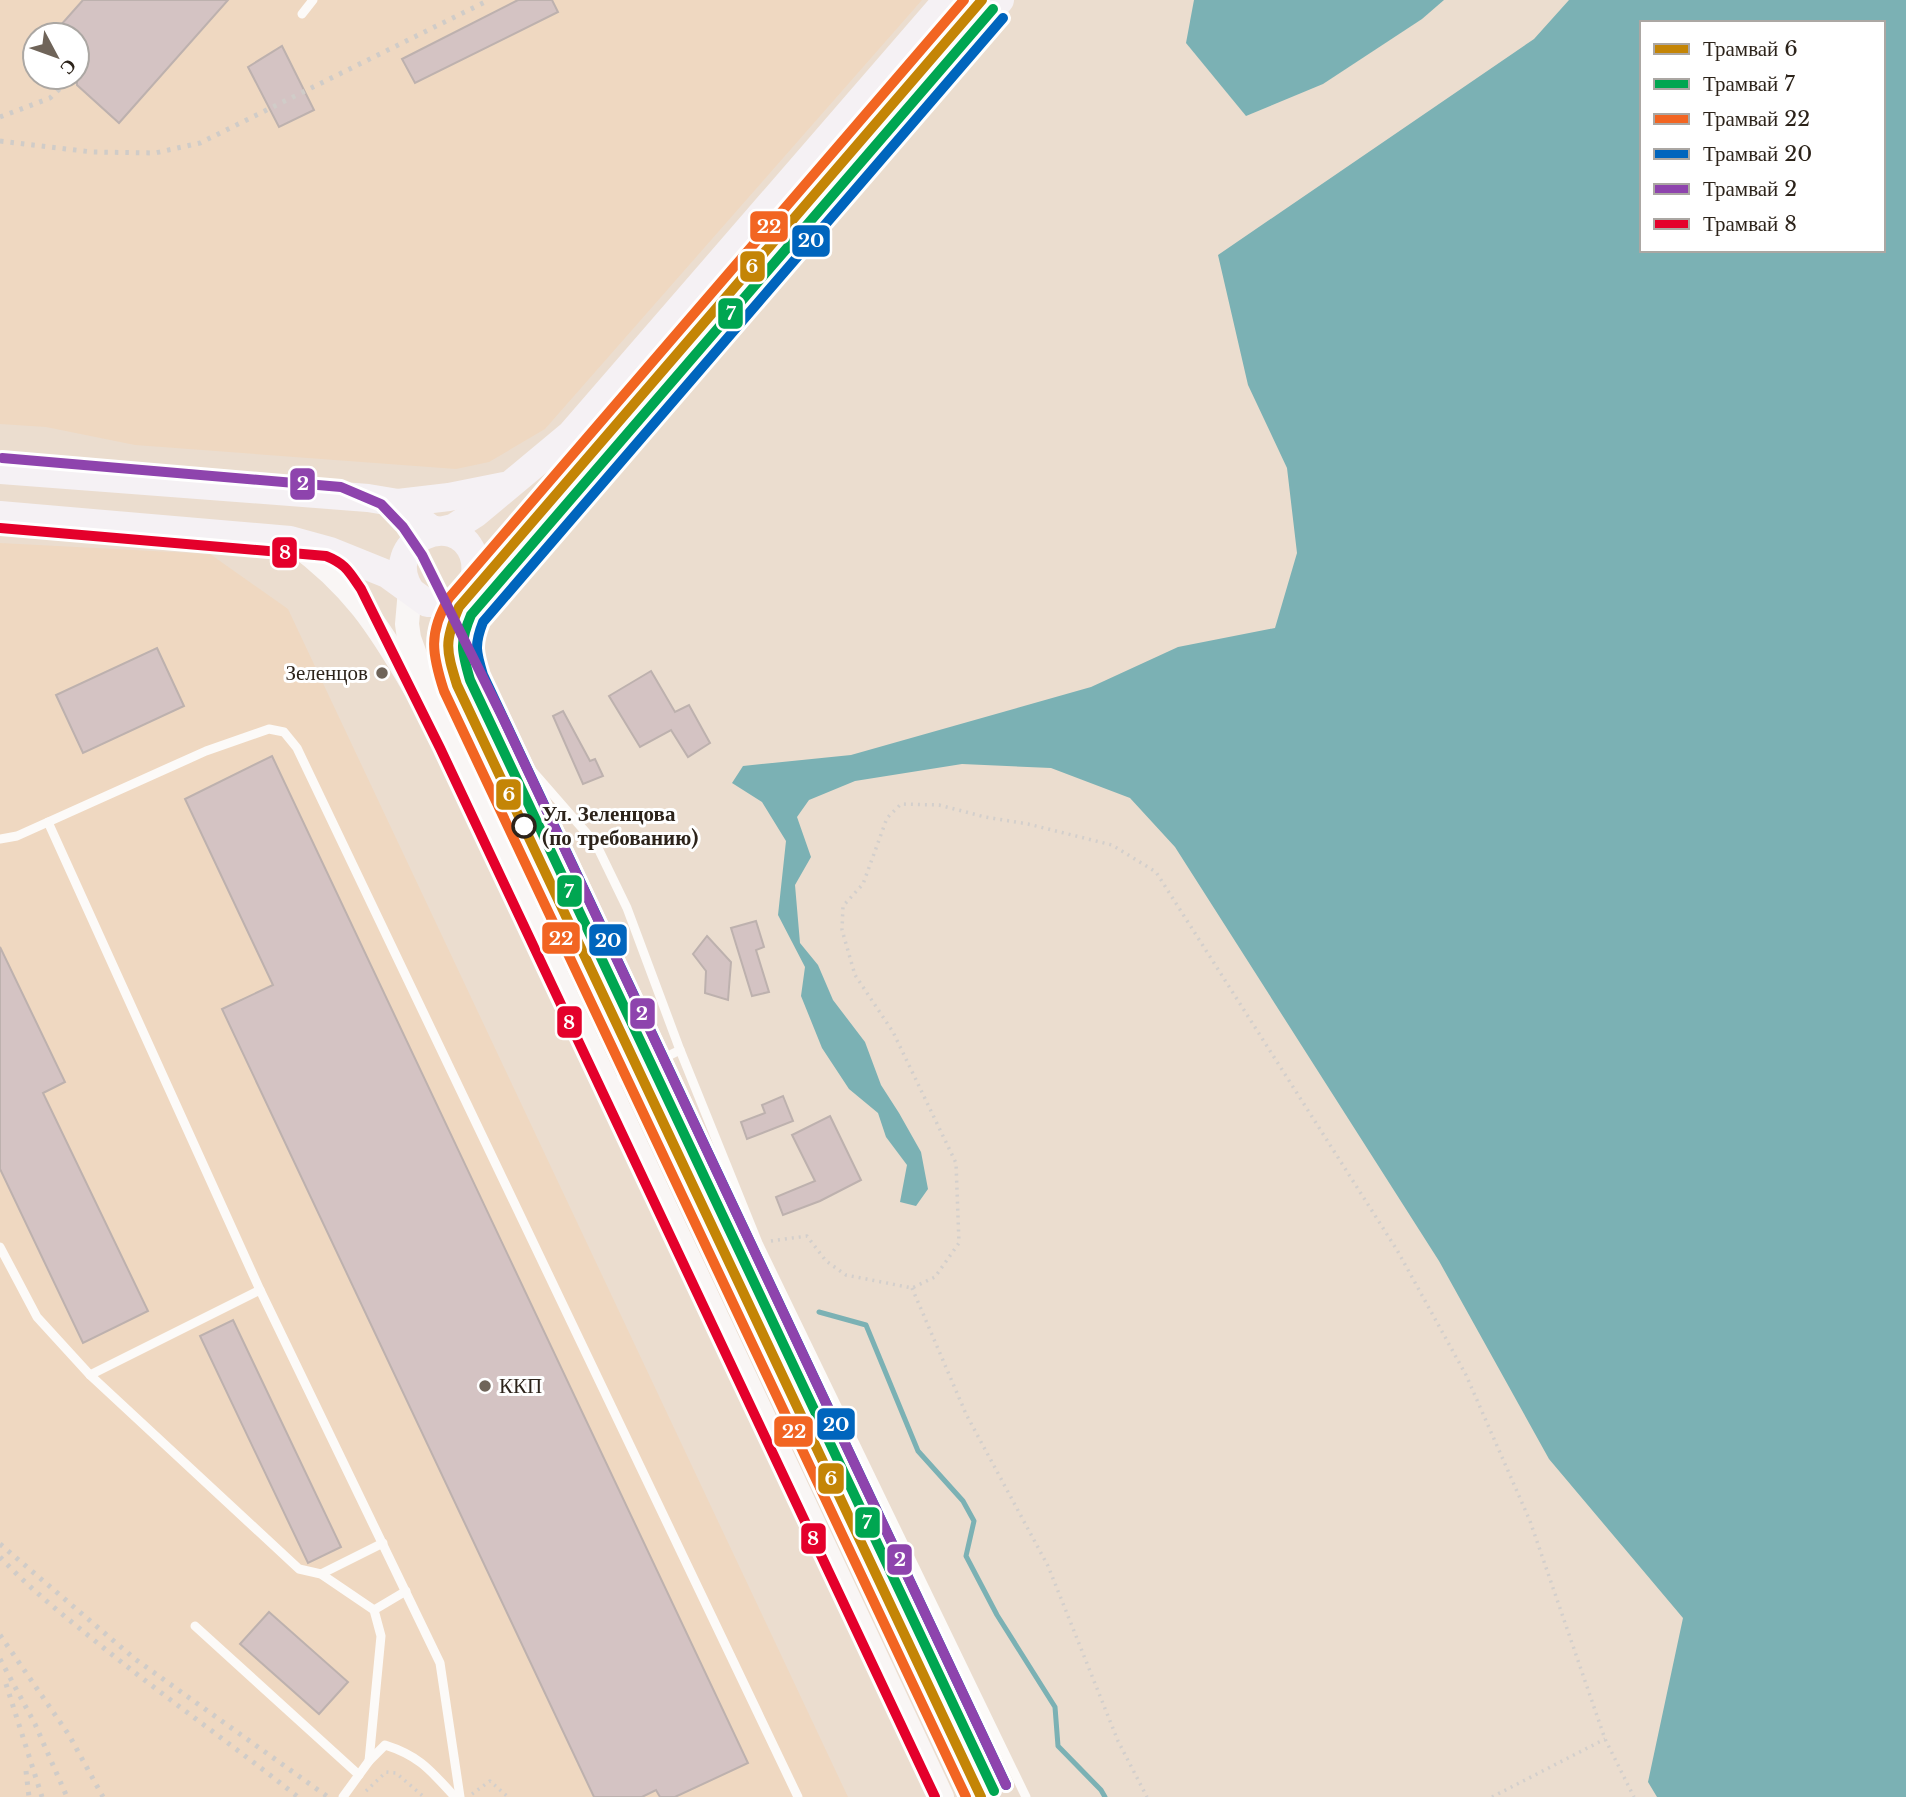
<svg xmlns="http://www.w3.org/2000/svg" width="1906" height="1797" viewBox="0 0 1906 1797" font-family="'Libre Baskerville',serif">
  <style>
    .built { fill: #efd8c1; fill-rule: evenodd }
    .water { fill: #7bb1b4; fill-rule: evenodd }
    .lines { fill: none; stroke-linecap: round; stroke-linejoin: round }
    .stream { stroke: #7bb1b4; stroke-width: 5 }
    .building { fill: #d4c3c3; stroke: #bdb1ae; stroke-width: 2 }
    .path { stroke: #d3cfcc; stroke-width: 3.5; stroke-dasharray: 2 5; stroke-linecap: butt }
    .service { stroke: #fcfaf8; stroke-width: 9 }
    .secondary { stroke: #f9f6f5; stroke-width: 24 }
    .primary { stroke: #f5f1f4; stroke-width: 28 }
    .rail { stroke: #d0ccc8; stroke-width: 5; stroke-dasharray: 3.5 7; stroke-linecap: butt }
    .tram-1-casing { stroke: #fff; stroke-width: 16 }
    .tram-2-casing { stroke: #fff; stroke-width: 16 }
    .tram-3-casing { stroke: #fff; stroke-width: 16 }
    .tram-4-casing { stroke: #fff; stroke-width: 16 }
    .tram-5-casing { stroke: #fff; stroke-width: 16 }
    .tram-6-casing { stroke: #fff; stroke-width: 16 }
    .tram-1 { stroke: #c48506; stroke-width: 10 }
    .tram-2 { stroke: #00a651; stroke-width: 10 }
    .tram-3 { stroke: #f26522; stroke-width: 10 }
    .tram-4 { stroke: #0065bd; stroke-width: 10 }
    .tram-5 { stroke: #8e44ad; stroke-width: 10 }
    .tram-6 { stroke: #e4002b; stroke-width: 10 }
    .poi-dot { fill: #6f6459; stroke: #fff; stroke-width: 2.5 }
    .stop-dot { fill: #fff; stroke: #2c231a; stroke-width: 3.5 }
    .labels { text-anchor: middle; stroke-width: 6; stroke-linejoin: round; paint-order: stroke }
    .poi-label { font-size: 21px; fill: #2c231a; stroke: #fff; text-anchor: end }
    .stop-label { font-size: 21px; font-weight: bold; fill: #2c231a; stroke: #fff; text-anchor: start }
    .line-badge { stroke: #fff; stroke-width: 2.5 }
    .badge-label { font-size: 19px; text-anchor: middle; font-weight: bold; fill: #fff }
  </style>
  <rect width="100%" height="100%" fill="#ebddcf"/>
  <g class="built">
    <path d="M0,0H922L545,429L489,462L456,469L135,445L46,427L0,424ZM35,35H77V77H35Z"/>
    <path d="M0,543L210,554L288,609L848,1797H0Z"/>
  </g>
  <g class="water">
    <path d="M1194,0H1444L1422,19L1323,84L1246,116L1186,43Z"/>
    <path d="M1569,0H1906V1797H1657L1648,1782L1683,1618L1549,1459L1439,1261L1175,847L1130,798L1051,768L962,764L855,781L809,800L797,817L811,857L795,885L800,943L818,965L833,1000L865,1042L881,1085L899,1113L921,1152L928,1189L916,1206L900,1202L907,1165L886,1137L878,1113L849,1089L822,1048L801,996L805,967L778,915L786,841L762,802L732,783L743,766L851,755L1091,687L1178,647L1275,628L1297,553L1287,468L1248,385L1218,255L1534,39ZM1642,23H1883V250H1642Z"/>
  </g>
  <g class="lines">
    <path class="stream" d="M819,1312L866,1325L918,1451L963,1501L974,1521L966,1556L997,1615L1055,1707L1058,1746L1101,1790L1105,1797"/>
  </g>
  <g class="building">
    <path d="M83,0H228L119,123L77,85V35H52Z"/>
    <path d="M518,0H552L558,12L415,83L402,59Z"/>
    <path d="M282,46L314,110L279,127L248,67Z"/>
    <path d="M157,648L184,706L83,753L56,695Z"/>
    <path d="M651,671L675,712L689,705L710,743L688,757L671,730L640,747L609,696Z"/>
    <path d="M563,711L590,761L595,759L603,776L583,784L553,716Z"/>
    <path d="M272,756L748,1763L675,1797H660L656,1790L642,1797H594L222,1009L273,985L185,799Z"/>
    <path d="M756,921L764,947L756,950L769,992L752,996L731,928Z"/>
    <path d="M707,936L731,962L728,1000L705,993L706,971L693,954Z"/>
    <path d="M0,947L65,1082L43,1093L148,1311L83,1343L0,1169Z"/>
    <path d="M783,1096L793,1121L747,1139L741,1122L765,1113L762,1105Z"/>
    <path d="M830,1116L861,1180L820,1201L783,1215L776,1197L815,1181L792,1135Z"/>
    <path d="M233,1320L341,1547L308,1563L200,1336Z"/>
    <path d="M269,1612L348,1682L319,1714L240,1644Z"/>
  </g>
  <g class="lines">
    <g class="path">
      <path d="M771,1241L807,1236L826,1261L846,1275L912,1288L935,1277L959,1243L956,1163L893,1032L855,975L842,930L843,906L863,884L887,818L901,804L939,805L985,817L1028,824L1112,845L1156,872L1397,1250L1466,1375L1530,1521L1605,1739L1634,1797"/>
      <path d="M912,1288L966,1414L1048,1566L1118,1741L1147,1797"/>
      <path d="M366,1791L386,1772L396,1773L424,1797"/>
      <path d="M472,1794L490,1781L508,1797"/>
      <path d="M1492,1797L1605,1739"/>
    </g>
    <g class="service">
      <path d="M302,14L313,0"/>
      <path d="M449,745L487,725L494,727L596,844L627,908L680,1050L758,1243L1026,1797"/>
      <path d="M48,822L260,1290L440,1663L460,1797"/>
      <path d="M0,839L17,836L206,751L269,729L284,732L297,748L798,1797"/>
      <path d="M610,1085L680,1050"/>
      <path d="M0,1247L37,1317L90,1375L299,1569L321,1574L374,1610L381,1636L369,1761"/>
      <path d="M90,1375L260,1290"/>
      <path d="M321,1574L383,1543"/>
      <path d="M374,1610L406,1591"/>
      <path d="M195,1626L359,1775"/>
      <path d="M343,1797L369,1761L385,1745C420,1756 431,1771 455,1797"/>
    </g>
    <g class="secondary">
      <path d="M293,542C352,585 378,625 414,687"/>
      <path d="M410,590L407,624L409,638L448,745L942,1797"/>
      <path d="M448,730C449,680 453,634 471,586"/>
    </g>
    <g class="primary">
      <path d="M0,470L368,498L398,503L431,529L440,531L453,528L475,514L571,434L947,0"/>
      <path d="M398,503L449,497L504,486"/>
      <path d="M0,515L290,540L330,551L387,574L427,603H449L461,596L496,563L533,539L580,481L1000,0"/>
      <path d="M410,590C380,542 454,507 473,554C477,565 476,576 471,586"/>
    </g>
    <g class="rail">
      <path d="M0,117L50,98L70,79"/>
      <path d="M0,141L92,152L155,153L200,143L489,0"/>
      <path d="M0,1544L135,1659L328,1797"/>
      <path d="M0,1557C27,1586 58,1611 89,1636C157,1692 229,1742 298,1797"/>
      <path d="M0,1635L69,1735L103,1797"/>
      <path d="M0,1659L35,1724L67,1797"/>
      <path d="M6,1684L42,1797"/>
      <path d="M26,1771L29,1797"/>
    </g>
    <defs>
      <path id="tram-1" d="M981,1797L457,685C446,649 444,642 459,607L982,0"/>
      <path id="tram-2" d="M993,9L471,615C459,643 462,652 470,680L994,1791"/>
      <path id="tram-3" d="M964,0L449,598C428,633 432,654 444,691L966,1797"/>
      <path id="tram-4" d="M1003,18L483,622C474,645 476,652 483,675L1006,1785"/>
      <path id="tram-5" d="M2,458L341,487L381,504L403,527L422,555L503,718L1006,1785"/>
      <path id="tram-6" d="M0,528L326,556C346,564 349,572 361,589L440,748L935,1797"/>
    </defs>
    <use href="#tram-1" class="tram-1-casing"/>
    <use href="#tram-2" class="tram-2-casing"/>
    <use href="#tram-3" class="tram-3-casing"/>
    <use href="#tram-4" class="tram-4-casing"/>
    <use href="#tram-5" class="tram-5-casing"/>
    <use href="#tram-6" class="tram-6-casing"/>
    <use href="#tram-1" class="tram-1"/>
    <use href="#tram-2" class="tram-2"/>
    <use href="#tram-3" class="tram-3"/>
    <use href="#tram-4" class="tram-4"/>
    <use href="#tram-5" class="tram-5"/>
    <use href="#tram-6" class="tram-6"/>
  </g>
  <g class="poi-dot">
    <circle cx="382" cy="673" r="7"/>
    <circle cx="485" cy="1386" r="7"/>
  </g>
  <circle class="stop-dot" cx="524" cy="826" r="11"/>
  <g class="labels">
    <g class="poi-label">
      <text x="368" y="680">Зеленцов</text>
      <text x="499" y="1393" text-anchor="start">ККП</text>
    </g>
    <g class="stop-label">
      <text x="542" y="821">Ул. Зеленцова<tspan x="542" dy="24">(по требованию)</tspan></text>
    </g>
  </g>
  <g class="line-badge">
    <rect x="749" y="210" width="40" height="33" rx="7" fill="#f26522"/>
    <rect x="791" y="224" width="40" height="34" rx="7" fill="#0065bd"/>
    <rect x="739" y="250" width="27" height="33" rx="7" fill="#c48506"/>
    <rect x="717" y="297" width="27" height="33" rx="7" fill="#00a651"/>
    <rect x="289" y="467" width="27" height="34" rx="7" fill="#8e44ad"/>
    <rect x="271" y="536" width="27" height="33" rx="7" fill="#e4002b"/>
    <rect x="495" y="778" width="27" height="33" rx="7" fill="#c48506"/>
    <rect x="556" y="874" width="27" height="34" rx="7" fill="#00a651"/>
    <rect x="541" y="921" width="40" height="34" rx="7" fill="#f26522"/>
    <rect x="588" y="923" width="40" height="34" rx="7" fill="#0065bd"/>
    <rect x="629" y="997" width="27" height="33" rx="7" fill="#8e44ad"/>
    <rect x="556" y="1005" width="27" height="34" rx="7" fill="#e4002b"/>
    <rect x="816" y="1407" width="40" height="34" rx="7" fill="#0065bd"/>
    <rect x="773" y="1415" width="41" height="33" rx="7" fill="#f26522"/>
    <rect x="817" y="1462" width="28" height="33" rx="7" fill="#c48506"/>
    <rect x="854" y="1506" width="27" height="33" rx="7" fill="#00a651"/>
    <rect x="800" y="1522" width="27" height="33" rx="7" fill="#e4002b"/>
    <rect x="886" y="1543" width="27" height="33" rx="7" fill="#8e44ad"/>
  </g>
  <g class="badge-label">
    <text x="769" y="233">22</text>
    <text x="811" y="247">20</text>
    <text x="752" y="273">6</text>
    <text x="731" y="320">7</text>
    <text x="303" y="490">2</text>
    <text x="285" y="559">8</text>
    <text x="509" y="801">6</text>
    <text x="569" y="898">7</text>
    <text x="561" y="945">22</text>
    <text x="608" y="947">20</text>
    <text x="642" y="1020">2</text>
    <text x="569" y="1029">8</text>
    <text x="836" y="1431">20</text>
    <text x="794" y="1438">22</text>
    <text x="831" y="1485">6</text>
    <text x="867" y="1529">7</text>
    <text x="813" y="1545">8</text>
    <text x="900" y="1566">2</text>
  </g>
  <rect x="1640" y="21" width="245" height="231" fill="#ffffff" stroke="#aba7a3" stroke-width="2"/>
  <rect x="1654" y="44" width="35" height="10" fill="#c48506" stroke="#aba7a3" stroke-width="2"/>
  <text x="1703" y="56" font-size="21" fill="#2c231a">Трамвай 6</text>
  <rect x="1654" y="79" width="35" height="10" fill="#00a651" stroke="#aba7a3" stroke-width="2"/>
  <text x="1703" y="91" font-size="21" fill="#2c231a">Трамвай 7</text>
  <rect x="1654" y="114" width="35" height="10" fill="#f26522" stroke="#aba7a3" stroke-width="2"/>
  <text x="1703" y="126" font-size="21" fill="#2c231a">Трамвай 22</text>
  <rect x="1654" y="149" width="35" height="10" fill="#0065bd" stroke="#aba7a3" stroke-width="2"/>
  <text x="1703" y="161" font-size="21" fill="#2c231a">Трамвай 20</text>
  <rect x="1654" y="184" width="35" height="10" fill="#8e44ad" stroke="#aba7a3" stroke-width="2"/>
  <text x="1703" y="196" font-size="21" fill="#2c231a">Трамвай 2</text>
  <rect x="1654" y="219" width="35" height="10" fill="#e4002b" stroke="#aba7a3" stroke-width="2"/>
  <text x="1703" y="231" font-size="21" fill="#2c231a">Трамвай 8</text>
  <g transform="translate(56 56) rotate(131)"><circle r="33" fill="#ffffff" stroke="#aba7a3" stroke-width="2"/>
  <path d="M0-5L12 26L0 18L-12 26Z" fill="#6f6459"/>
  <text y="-10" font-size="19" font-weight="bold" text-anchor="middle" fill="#2c231a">С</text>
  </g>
</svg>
